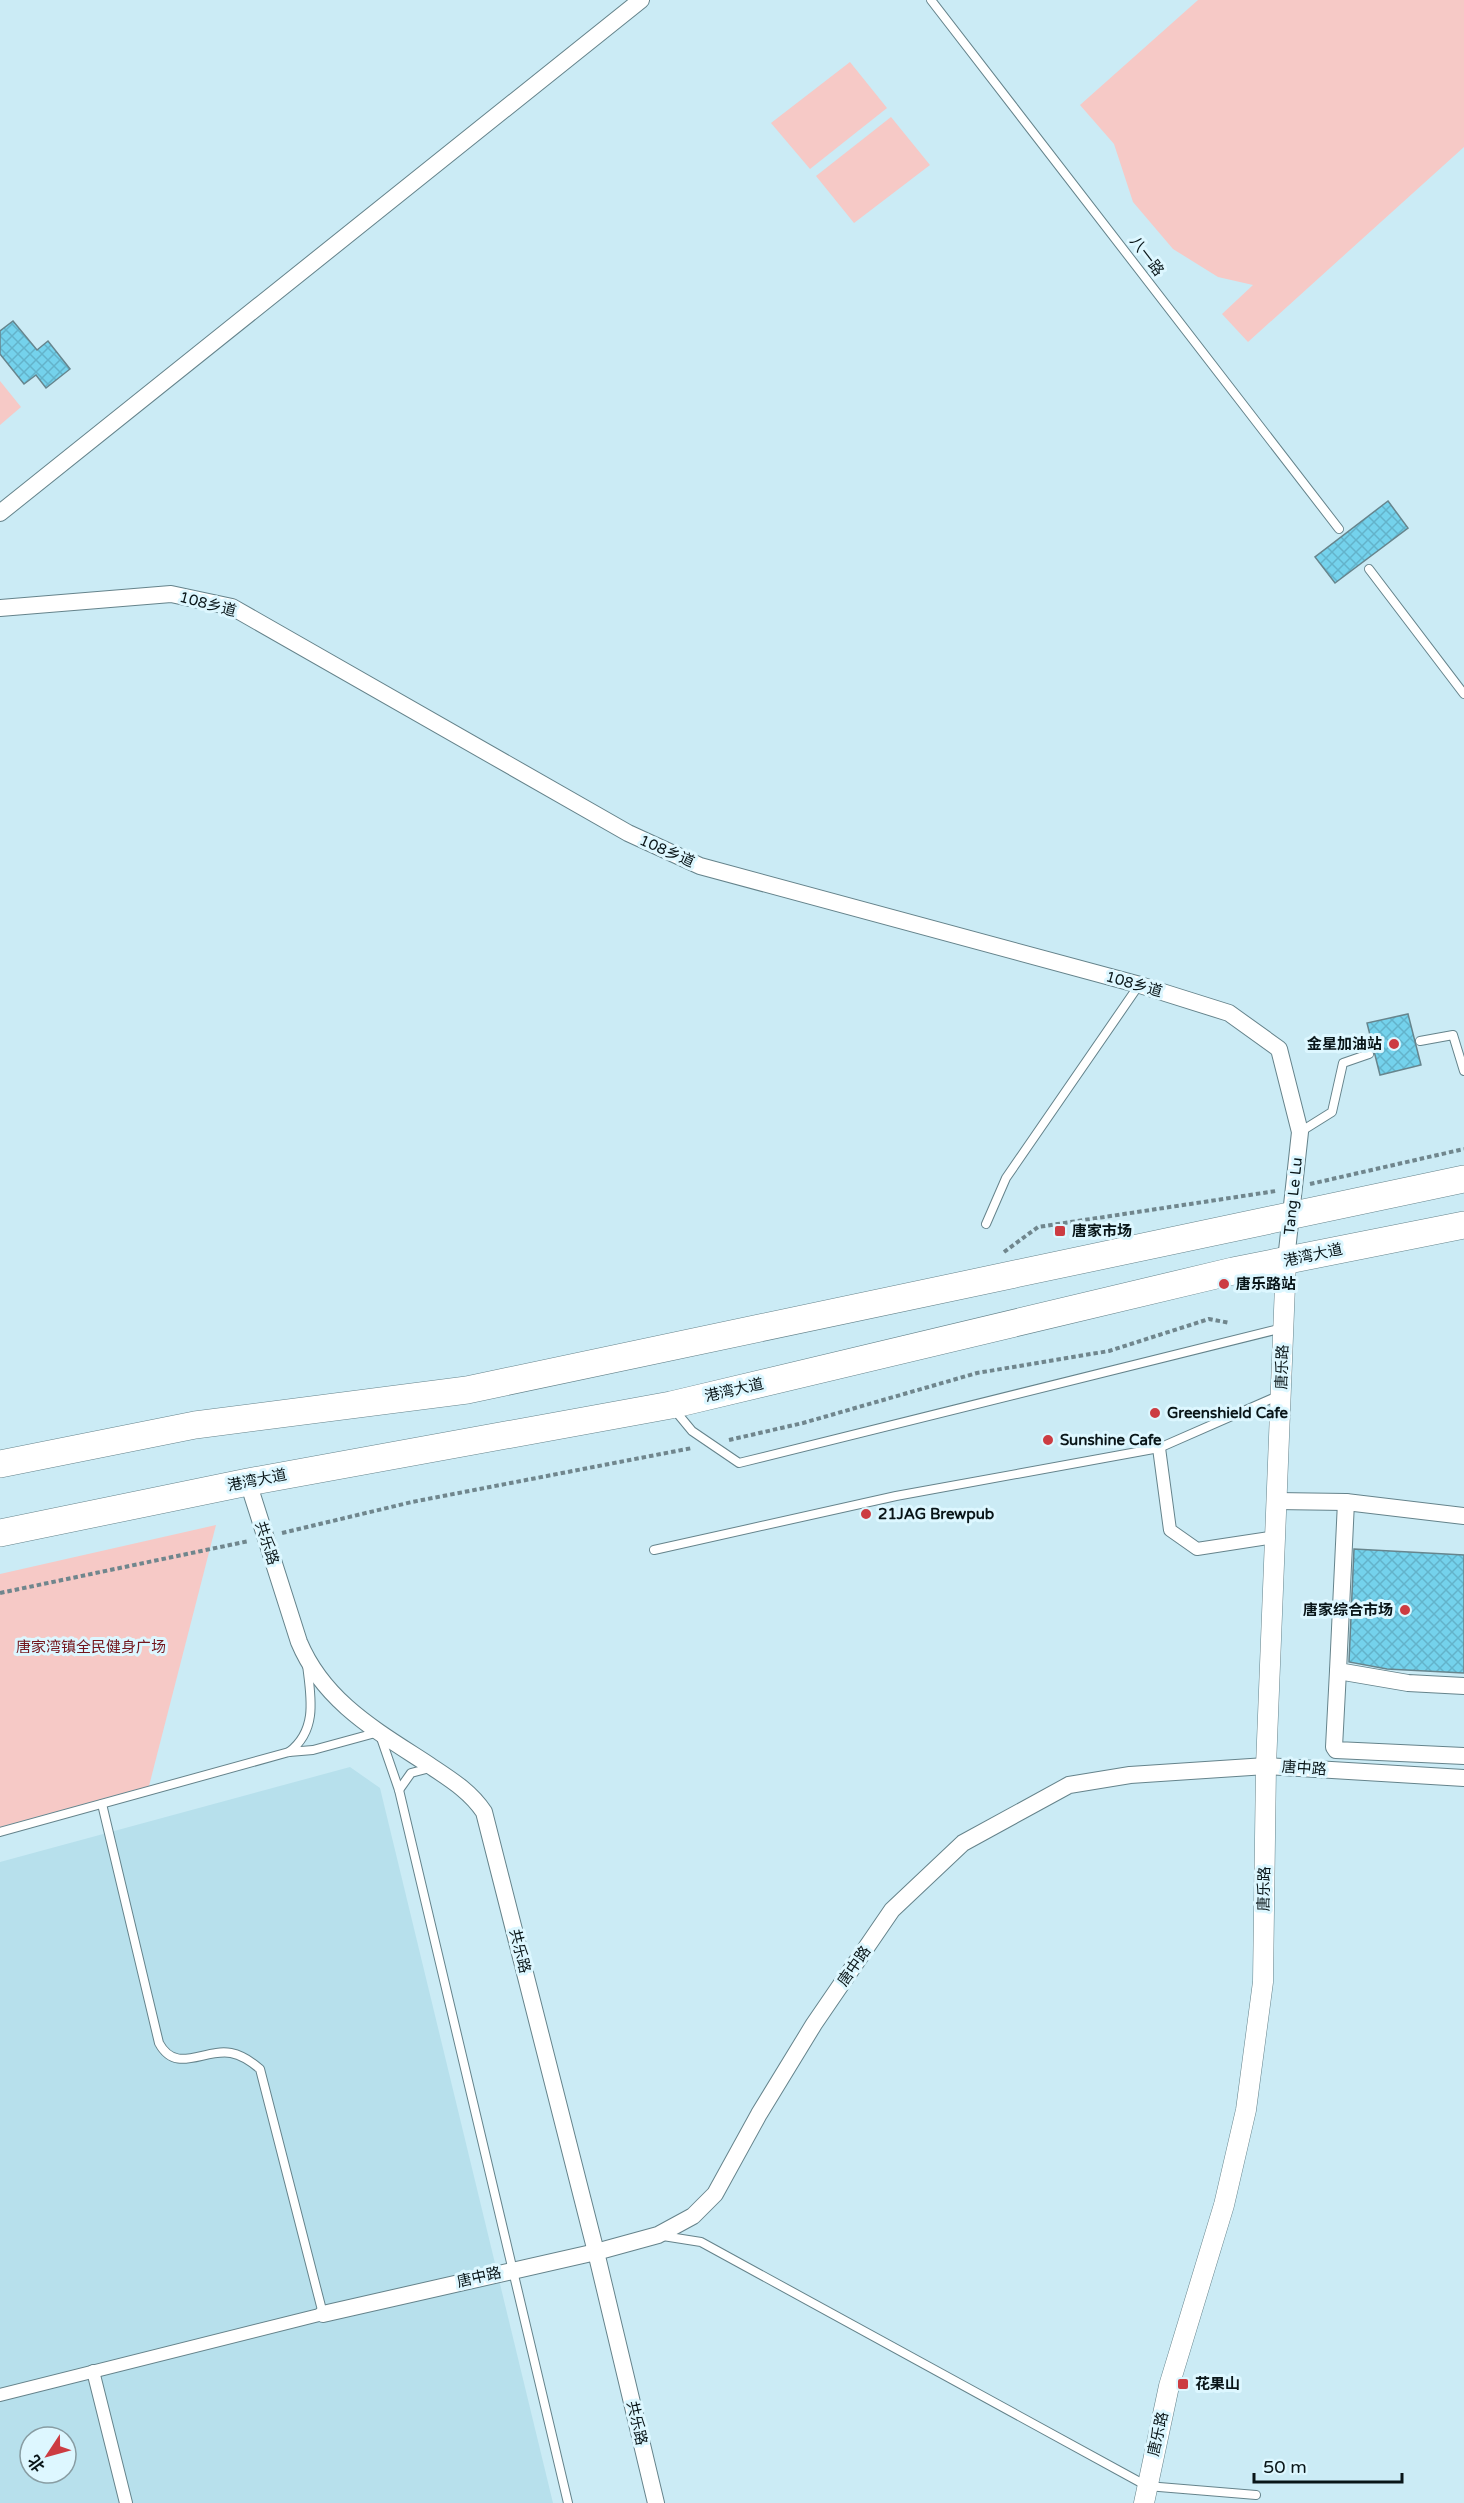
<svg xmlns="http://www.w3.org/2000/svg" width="1464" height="2503" viewBox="0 0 1464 2503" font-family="'Varela Round','Noto Sans SC',sans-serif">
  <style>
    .built { fill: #b7e0ec; fill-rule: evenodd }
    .park { fill: #f6c9c6 }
    .building { fill: url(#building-cross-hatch); stroke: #67858d; stroke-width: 1.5 }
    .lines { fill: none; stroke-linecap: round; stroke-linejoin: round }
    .service-casing { stroke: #65838b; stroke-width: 10 }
    .pedestrian-casing { stroke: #65838b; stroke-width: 14 }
    .minor-casing { stroke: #65838b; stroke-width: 18 }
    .tertiary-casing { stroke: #65838b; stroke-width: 21 }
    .trunk-casing { stroke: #65838b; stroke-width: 28 }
    .path { stroke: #70868d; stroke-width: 4; stroke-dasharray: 4.5 3; stroke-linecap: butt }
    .service { stroke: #fff; stroke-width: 8 }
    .pedestrian { stroke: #fff; stroke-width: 12 }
    .minor { stroke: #fff; stroke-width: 16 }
    .tertiary { stroke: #fff; stroke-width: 20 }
    .trunk { stroke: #fff; stroke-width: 27 }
    .poi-dot { fill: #cc3c42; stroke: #ddf7ff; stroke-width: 2 }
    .labels { text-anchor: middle; stroke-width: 6; stroke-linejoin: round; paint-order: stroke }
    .street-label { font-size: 15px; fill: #091518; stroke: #ddf7ff }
    .poi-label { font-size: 15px; font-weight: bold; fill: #091518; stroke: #ddf7ff; text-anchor: start }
    .park-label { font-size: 15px; fill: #73161c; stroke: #ddf7ff }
  </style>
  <defs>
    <pattern id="building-cross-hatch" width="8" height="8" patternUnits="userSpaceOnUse" patternTransform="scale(1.5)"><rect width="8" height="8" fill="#74d2ec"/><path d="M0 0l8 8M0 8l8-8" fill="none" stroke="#63b3ca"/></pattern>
  </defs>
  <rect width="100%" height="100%" fill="#cbebf5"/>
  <path class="built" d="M350,1767L380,1788L553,2503H0V1862ZM30,2437H66V2473H30Z"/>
  <g class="park">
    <path d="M1198,0H1464V147L1248,342L1222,314L1253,285L1218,277L1173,249L1133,202L1114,144L1080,105Z"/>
    <path d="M850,62L887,108L810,169L771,123Z"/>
    <path d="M891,117L930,165L854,223L816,176Z"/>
    <path d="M0,381L21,407L0,425Z"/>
    <path d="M216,1525L149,1786L0,1827V1574Z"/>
  </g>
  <g class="building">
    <path d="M13,321L37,350L48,341L70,369L46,388L36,375L24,384L0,354V331Z"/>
    <path d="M1388,501L1408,528L1335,583L1315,557Z"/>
    <path d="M1408,1014L1421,1065L1380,1075L1367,1023Z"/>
    <path d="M1354,1549L1464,1555V1673L1387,1669L1349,1662Z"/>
  </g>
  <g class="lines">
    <defs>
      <g id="service">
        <path d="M931,0L1339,529"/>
        <path d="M1369,569L1464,694"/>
        <path d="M1420,1041L1453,1035L1464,1071"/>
        <path d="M1300,1132L1332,1112L1343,1063L1369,1054"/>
        <path d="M986,1224L1006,1178L1139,985"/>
        <path d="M673,1408L692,1431L739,1463L1283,1328"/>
        <path d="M654,1550L896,1496L1159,1448L1280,1395"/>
        <path d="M289,1752C318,1730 311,1697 307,1665"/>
        <path d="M399,1790L411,1773L430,1768"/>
        <path d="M102,1804L159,2043C176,2075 204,2048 231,2053C241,2055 252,2062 260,2069L323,2314"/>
        <path d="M0,1832L289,1752L313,1750L379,1732L399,1790L568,2503"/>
        <path d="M663,2236L701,2242L1147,2486L1256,2495"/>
      </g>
      <g id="pedestrian">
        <path d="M1159,1448L1170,1530L1197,1549L1275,1537"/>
        <path d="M93,2371L126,2503"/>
        <path d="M0,2395L323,2314"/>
      </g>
      <g id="minor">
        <path d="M0,513L641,0"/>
        <path d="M0,608L171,594L232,607L628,833L700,866L1140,985L1229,1013L1279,1049L1300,1132L1286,1260"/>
        <path d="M248,1482L299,1642C324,1702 377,1731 429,1765C450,1779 470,1791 484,1812L596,2252L656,2503"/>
        <path d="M1276,1501L1346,1502L1464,1516"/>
        <path d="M1346,1502L1338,1671L1408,1683L1464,1686"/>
        <path d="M1338,1671L1334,1747L1336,1750L1464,1756"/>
        <path d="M323,2314L596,2252L658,2235L693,2216L715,2194L759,2114L814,2024L892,1910L963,1843L1069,1785L1130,1775L1266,1766L1464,1778"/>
      </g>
      <path id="tertiary" d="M1144,2503L1169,2386L1224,2205L1246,2110L1263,1982L1266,1766L1286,1260"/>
      <g id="trunk">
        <path d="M0,1464L195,1425L467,1390L1464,1179"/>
        <path d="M0,1533L248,1482L671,1405L1233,1271L1464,1225"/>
      </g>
    </defs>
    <use href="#service" class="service-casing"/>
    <use href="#pedestrian" class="pedestrian-casing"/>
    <use href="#minor" class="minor-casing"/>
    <use href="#tertiary" class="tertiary-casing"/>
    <use href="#trunk" class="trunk-casing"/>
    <g class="path">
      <path d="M1310,1184L1464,1149"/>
      <path d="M1004,1252L1038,1227L1276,1191"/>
      <path d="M729,1440L803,1423L977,1373L1109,1351L1209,1319L1230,1323"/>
      <path d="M282,1533L412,1502L692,1448"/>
      <path d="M0,1593L249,1541"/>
    </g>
    <use href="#service" class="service"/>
    <use href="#pedestrian" class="pedestrian"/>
    <use href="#minor" class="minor"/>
    <use href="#tertiary" class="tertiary"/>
    <use href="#trunk" class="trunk"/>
  </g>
  <g class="poi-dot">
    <circle cx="1394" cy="1044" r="6"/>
    <rect x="1054" y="1225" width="12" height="12" rx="3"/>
    <circle cx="1224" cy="1284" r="6"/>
    <circle cx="1155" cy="1413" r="6"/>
    <circle cx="1048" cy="1440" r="6"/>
    <circle cx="866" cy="1514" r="6"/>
    <circle cx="1405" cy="1610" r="6"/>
    <rect x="1177" y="2378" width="12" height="12" rx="3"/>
  </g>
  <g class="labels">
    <g class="street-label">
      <text transform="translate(1147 256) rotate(53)" y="5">八一路</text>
      <text transform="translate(208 604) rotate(15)" y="5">108乡道</text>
      <text transform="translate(667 851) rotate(24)" y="5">108乡道</text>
      <text transform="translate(1134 984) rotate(16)" y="5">108乡道</text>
      <text transform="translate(1293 1196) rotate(-84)" y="5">Tang Le Lu</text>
      <text transform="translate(1313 1255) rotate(-12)" y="5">港湾大道</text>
      <text transform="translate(1282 1367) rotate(-88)" y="5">唐乐路</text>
      <text transform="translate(734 1390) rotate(-13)" y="5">港湾大道</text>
      <text transform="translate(257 1480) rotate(-11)" y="5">港湾大道</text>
      <text transform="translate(267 1543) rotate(72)" y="5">共乐路</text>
      <text transform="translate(1304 1768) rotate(4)" y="5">唐中路</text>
      <text transform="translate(1264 1889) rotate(-89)" y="5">唐乐路</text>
      <text transform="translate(520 1951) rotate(76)" y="5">共乐路</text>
      <text transform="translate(854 1966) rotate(-55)" y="5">唐中路</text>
      <text transform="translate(479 2277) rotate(-13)" y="5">唐中路</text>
      <text transform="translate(637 2423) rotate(77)" y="5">共乐路</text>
      <text transform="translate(1158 2434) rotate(-77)" y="5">唐乐路</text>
    </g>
    <g class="poi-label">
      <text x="1382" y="1049" text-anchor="end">金星加油站</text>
      <text x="1072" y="1236">唐家市场</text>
      <text x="1236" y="1289">唐乐路站</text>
      <text x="1167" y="1418">Greenshield Cafe</text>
      <text x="1060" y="1445">Sunshine Cafe</text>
      <text x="878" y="1519">21JAG Brewpub</text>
      <text x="1393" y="1615" text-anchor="end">唐家综合市场</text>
      <text x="1195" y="2389">花果山</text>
    </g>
    <g class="park-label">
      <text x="91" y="1652">唐家湾镇全民健身广场</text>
    </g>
  </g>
  <g transform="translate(48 2455) rotate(234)"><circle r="28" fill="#ddf7ff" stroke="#889da3" stroke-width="1.5"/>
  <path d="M0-4.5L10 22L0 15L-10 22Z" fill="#cc3c42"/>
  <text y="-9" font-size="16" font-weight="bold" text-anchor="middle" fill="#091518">北</text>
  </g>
  <path d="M1254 2473v9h148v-9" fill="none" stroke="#091518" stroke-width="3"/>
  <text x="1263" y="2473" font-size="18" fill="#091518" stroke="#ddf7ff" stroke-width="4.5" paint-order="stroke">50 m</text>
</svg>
